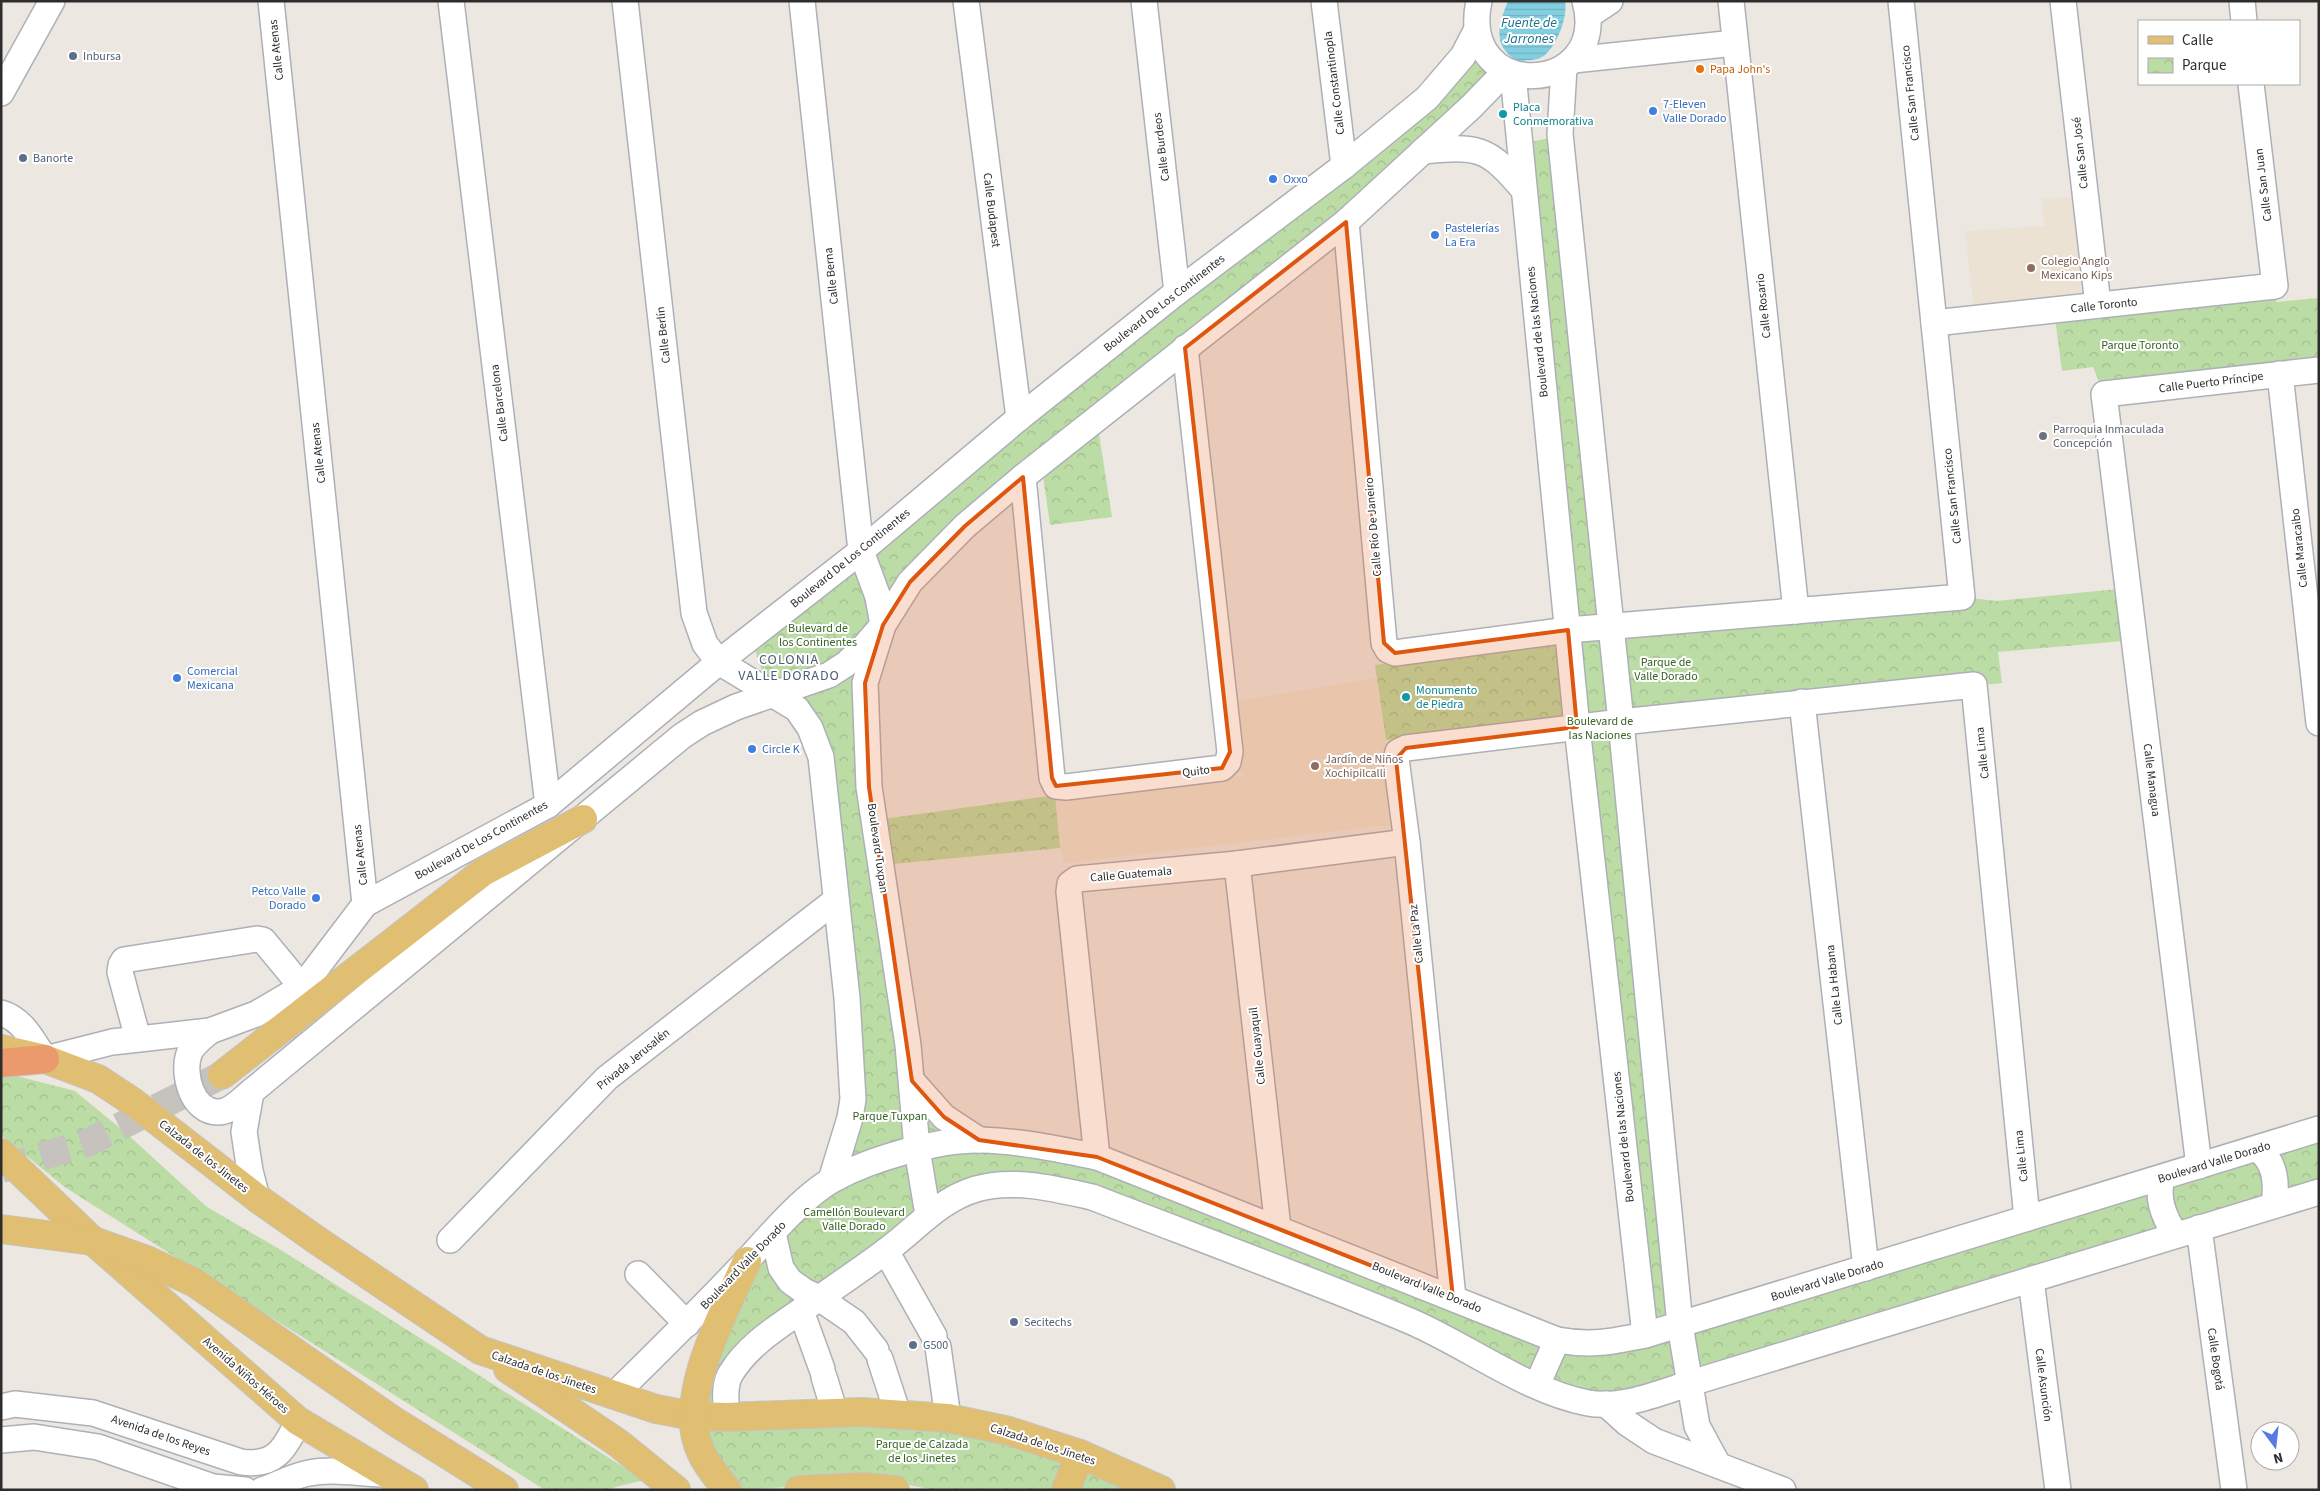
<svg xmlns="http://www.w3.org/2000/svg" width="2320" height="1491" viewBox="0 0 2320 1491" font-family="'Source Sans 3',sans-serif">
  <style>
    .education { fill: #ece2d3 }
    .park { fill: url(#park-crowns) }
    .water { fill: url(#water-rules) }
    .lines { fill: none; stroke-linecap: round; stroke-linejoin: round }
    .major-tunnel { stroke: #c6c2bd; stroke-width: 28; stroke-dasharray: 28 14; stroke-linecap: butt }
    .minor-casing { stroke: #aeb0b7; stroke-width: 28 }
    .major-casing { stroke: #c4c4c4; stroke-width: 30 }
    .highway-casing { stroke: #c4c4c4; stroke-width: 30 }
    .minor { stroke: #fff; stroke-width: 25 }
    .major { stroke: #e0be72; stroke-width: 28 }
    .highway { stroke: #eb9a6e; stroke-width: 28 }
    .marked { fill: #df570e; fill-opacity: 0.2; stroke: #df570e; stroke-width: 4; stroke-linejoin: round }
    .service-dot { fill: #5c6f8a; stroke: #fff; stroke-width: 2 }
    .food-dot { fill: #e8710a; stroke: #fff; stroke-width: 2 }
    .shop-dot { fill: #3f7fe0; stroke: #fff; stroke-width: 2 }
    .culture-dot { fill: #0f9aa8; stroke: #fff; stroke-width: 2 }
    .education-dot { fill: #8d6e63; stroke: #fff; stroke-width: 2 }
    .worship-dot { fill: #6b7280; stroke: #fff; stroke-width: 2 }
    .labels { text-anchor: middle; stroke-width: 4; stroke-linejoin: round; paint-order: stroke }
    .street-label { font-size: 12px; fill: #2d2d2d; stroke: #fff }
    .service-label { font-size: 12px; fill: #4e5e75; stroke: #fff; text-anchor: start }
    .food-label { font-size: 12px; fill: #c56008; stroke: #fff; text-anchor: start }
    .shop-label { font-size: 12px; fill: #366cbe; stroke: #fff; text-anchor: start }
    .culture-label { font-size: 12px; fill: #0d838f; stroke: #fff; text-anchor: start }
    .education-label { font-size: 12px; fill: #785e54; stroke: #fff; text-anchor: start }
    .park-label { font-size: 12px; fill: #366224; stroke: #fff }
    .worship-label { font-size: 12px; fill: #5b616d; stroke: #fff; text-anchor: start }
    .water-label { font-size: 14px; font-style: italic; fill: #1f718f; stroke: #fff }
    .neighbourhood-label { font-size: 14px; letter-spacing: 1px; fill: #525c78; stroke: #fff }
  </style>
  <defs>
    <pattern id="park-crowns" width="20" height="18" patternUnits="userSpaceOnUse" patternTransform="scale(1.25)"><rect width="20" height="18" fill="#bcdca5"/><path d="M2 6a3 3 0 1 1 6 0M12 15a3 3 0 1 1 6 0" fill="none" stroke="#a2bd8e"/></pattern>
    <pattern id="water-rules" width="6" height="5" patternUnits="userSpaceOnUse" patternTransform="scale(1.25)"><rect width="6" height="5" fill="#82cfe1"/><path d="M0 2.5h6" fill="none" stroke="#71b2c1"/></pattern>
  </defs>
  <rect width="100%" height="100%" fill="#ece7e1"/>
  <g class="education">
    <path d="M2085,196L2098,305L1975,319L1965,231L2045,226L2042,199Z"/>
    <path d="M1376,678L1397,824L1064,863L1060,848L1055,795L1242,776L1233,702Z"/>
  </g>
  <g class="park">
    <path d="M1478,53L1499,78L1422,151L1022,474L863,644L781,686L762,671L755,650Z"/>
    <path d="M1558,136L1679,1316L1644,1327L1522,144Z"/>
    <path d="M2275,286L2276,302L2319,298V370L2104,394L2093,367L2062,371L2054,310Z"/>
    <path d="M1098,428L1112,517L1050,525L1043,476Z"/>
    <path d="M2128,588L2134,640L1998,652L2002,683L1621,722L1610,626L1962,597L1996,601Z"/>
    <path d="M1564,638L1573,722L1386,740L1375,665Z"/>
    <path d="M868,668L911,1081L974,1139L834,1178L851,1119L821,757L798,709L806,685Z"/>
    <path d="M1055,795L1060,848L882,865L876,820Z"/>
    <path d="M1,1072L75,1091L126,1133L207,1207L281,1250L644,1480L604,1490H545L66,1188L1,1135Z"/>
    <path d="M2319,1131V1192L1605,1403L1092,1194L977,1187L819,1295L778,1251L800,1210L832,1184L979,1143L1097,1159L1586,1347Z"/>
    <path d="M772,1236L817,1299L753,1343L727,1415L696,1413L697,1389Z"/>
    <path d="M930,1416L1155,1490H936L887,1481L736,1490L698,1418Z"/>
  </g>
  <path class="water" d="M1508,1H1565C1568,17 1557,45 1545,55C1538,61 1527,60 1518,61C1492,47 1498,25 1508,1Z"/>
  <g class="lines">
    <path class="major-tunnel" d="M1,1169L89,1142L222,1075"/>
    <defs>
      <g id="minor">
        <path d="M271,1L365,904"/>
        <path d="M451,1L548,805"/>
        <path d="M625,1L694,613L705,644L719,662L797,709L810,728L821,757L847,998L853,1099L850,1118L831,1180"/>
        <path d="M802,1L861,551L878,597L883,625L865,683L869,787L908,1045L917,1149L928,1215"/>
        <path d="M966,1L1019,418"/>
        <path d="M1144,1L1177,292"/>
        <path d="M1324,1L1344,166"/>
        <path d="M1479,1C1457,104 1611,97 1585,1"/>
        <path d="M1731,1L1796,611"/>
        <path d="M2063,1L2098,305"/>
        <path d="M2242,1L2244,21"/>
        <path d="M1589,15L1610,1"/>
        <path d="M1573,60L1735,43"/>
        <path d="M1564,68L1560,134L1621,722L1680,1325L1697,1426L1717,1463"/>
        <path d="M1513,74L1577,727L1645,1335"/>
        <path d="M1,93L52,1"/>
        <path d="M1423,151C1477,146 1487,146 1523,189"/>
        <path d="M1346,222L1384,643L1388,650L1395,653L1568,630L1962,597L1901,1"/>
        <path d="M1934,323L2275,286L2251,84"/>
        <path d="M2280,374L2319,723"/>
        <path d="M1023,477L1052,778L1056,786L1066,787L1222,768L1228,762L1230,752L1185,348"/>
        <path d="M1802,702L1866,1268"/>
        <path d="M1237,864L1278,1228"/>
        <path d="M1,1013C23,1019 33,1041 45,1059L112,1042L210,1031L256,1014L302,987L365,904L548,805L719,662L861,551L1019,418L1177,292L1344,166L1427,98L1463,56L1476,31"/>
        <path d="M210,1031C203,1037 192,1045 189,1054C182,1074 192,1113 219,1112C231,1112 242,1099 251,1092"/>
        <path d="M138,1039L120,972L121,965L124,960L257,939L263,940L302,987"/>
        <path d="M912,1081L944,1117L979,1140"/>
        <path d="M2257,1149C2276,1161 2277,1185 2274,1205"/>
        <path d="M1097,1157L1069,892L1070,884L1077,879L1237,864L1407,842"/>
        <path d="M2199,1166L2104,394L2319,370"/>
        <path d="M2162,1178C2156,1199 2164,1218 2176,1235"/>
        <path d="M257,1198L250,1171L244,1132L251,1092L682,736L702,723L736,707L829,675L846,664L864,647L883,625L910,582L965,526L1023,477L1346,222L1471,107L1506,71"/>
        <path d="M2199,1228L2234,1490"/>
        <path d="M773,1233L781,1268L790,1281L804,1291L819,1298L854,1322L876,1350"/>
        <path d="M450,1240L607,1078L836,900"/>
        <path d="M886,1251L934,1336"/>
        <path d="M638,1274L687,1324"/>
        <path d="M2031,1280L2058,1490"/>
        <path d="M1453,1298L1407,842L1396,759L1398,752L1406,748L1621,722L1974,685L2027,1218"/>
        <path d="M801,1311L822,1369"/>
        <path d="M938,1347L948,1418"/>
        <path d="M880,1359L898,1414"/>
        <path d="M824,1377L835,1413"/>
        <path d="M1537,1385L1557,1340"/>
        <path d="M614,1395C657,1353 700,1310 742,1266C766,1240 802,1197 832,1180C870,1159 938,1139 981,1140C1020,1141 1059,1149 1097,1157L1557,1340C1591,1346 1611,1342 1645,1335L2319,1129"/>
        <path d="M1606,1404L1627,1423L1654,1441L1783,1490"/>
        <path d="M1,1407L15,1404L93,1413L241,1462C275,1467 285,1449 298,1421"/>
        <path d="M727,1417C726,1404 723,1385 731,1373C749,1344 778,1327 805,1308C832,1289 859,1271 886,1251C916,1229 939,1200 976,1189C1013,1178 1056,1189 1092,1197C1198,1238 1305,1277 1410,1321C1468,1346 1526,1391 1588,1403C1622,1409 1659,1393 1691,1383L2319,1192"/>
        <path d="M1,1440L34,1437L98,1447L213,1487L245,1490"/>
        <path d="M262,1490C278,1485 292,1476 309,1473C334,1468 361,1474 387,1474"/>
      </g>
      <g id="major">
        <path d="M1,1049L45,1059L98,1079L133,1102L257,1198L318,1241L480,1350L656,1409L693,1416L727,1417L861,1412L948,1418L1009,1431L1080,1454L1161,1490"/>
        <path d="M222,1075L483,872L583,819"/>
        <path d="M1,1153L93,1241L298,1421L414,1490"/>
        <path d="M1,1229L93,1241L149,1261L195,1283L394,1421L504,1490"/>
        <path d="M508,1369L618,1443L676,1490"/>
        <path d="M727,1490C718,1478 707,1466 701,1452C675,1400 725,1310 747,1261"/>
        <path d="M799,1490L864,1487L895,1490"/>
        <path d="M1066,1490L1080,1454"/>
      </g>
      <path id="highway" d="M1,1063L45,1059"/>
    </defs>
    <use href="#minor" class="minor-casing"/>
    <use href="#major" class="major-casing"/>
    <use href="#highway" class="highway-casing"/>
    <use href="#minor" class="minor"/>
    <use href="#major" class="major"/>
    <use href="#highway" class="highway"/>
  </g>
  <path class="marked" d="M1346,222L1384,643L1395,653L1568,630L1577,727L1406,748L1396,759L1453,1298L1097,1157L979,1140L944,1117L912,1081L869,787L865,683L883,625L910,582L965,526L1023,477L1052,778L1056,786L1222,768L1230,752L1185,348Z"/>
  <g class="service-dot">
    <circle cx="73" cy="56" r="5"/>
    <circle cx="23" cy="158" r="5"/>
    <circle cx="1014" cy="1322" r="5"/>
    <circle cx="913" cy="1345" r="5"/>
  </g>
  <circle class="food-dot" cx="1700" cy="69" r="5"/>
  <g class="shop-dot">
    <circle cx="1653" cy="111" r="5"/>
    <circle cx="1273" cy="179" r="5"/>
    <circle cx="1435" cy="235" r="5"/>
    <circle cx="177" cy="678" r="5"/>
    <circle cx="752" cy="749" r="5"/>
    <circle cx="316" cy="898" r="5"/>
  </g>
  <g class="culture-dot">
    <circle cx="1503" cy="114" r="5"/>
    <circle cx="1406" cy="697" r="5"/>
  </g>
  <g class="education-dot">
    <circle cx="2031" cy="268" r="5"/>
    <circle cx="1315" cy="766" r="5"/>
  </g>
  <circle class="worship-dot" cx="2043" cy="436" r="5"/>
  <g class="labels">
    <g class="street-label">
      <text transform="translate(276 50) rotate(-96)" y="4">Calle Atenas</text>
      <text transform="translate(1334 83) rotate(-97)" y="4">Calle Constantinopla</text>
      <text transform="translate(1910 93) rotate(-96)" y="4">Calle San Francisco</text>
      <text transform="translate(1161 147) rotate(-97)" y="4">Calle Burdeos</text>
      <text transform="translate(2080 153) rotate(-96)" y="4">Calle San José</text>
      <text transform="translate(2263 185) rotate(-97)" y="4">Calle San Juan</text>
      <text transform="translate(992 210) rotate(83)" y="4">Calle Budapest</text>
      <text transform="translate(831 276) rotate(-96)" y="4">Calle Berna</text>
      <text transform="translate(1164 303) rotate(-38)" y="4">Boulevard De Los Continentes</text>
      <text transform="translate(2104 305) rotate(-6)" y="4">Calle Toronto</text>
      <text transform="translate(1763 306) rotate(-96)" y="4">Calle Rosario</text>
      <text transform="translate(1537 332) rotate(-96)" y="4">Boulevard de las Naciones</text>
      <text transform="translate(663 335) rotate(-96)" y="4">Calle Berlín</text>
      <text transform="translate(2211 382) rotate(-7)" y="4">Calle Puerto Príncipe</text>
      <text transform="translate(499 403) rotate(-97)" y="4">Calle Barcelona</text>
      <text transform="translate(318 453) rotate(-96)" y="4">Calle Atenas</text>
      <text transform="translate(1952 496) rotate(-96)" y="4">Calle San Francisco</text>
      <text transform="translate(1373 527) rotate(-95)" y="4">Calle Río De Janeiro</text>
      <text transform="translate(2299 548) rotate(-96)" y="4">Calle Maracaibo</text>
      <text transform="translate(850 558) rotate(-39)" y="4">Boulevard De Los Continentes</text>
      <text transform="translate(1982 753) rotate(-96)" y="4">Calle Lima</text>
      <text transform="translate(1196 771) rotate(-7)" y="4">Quito</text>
      <text transform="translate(2152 780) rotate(83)" y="4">Calle Managua</text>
      <text transform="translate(481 840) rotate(-29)" y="4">Boulevard De Los Continentes</text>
      <text transform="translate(878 848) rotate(82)" y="4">Boulevard Tuxpan</text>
      <text transform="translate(360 855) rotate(-96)" y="4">Calle Atenas</text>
      <text transform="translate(1131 874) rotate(-5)" y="4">Calle Guatemala</text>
      <text transform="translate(1416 934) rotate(-96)" y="4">Calle La Paz</text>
      <text transform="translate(1834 985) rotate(-96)" y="4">Calle La Habana</text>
      <text transform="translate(1257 1046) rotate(-96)" y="4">Calle Guayaquil</text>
      <text transform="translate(633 1059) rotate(-39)" y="4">Privada Jerusalén</text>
      <text transform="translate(1623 1137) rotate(-96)" y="4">Boulevard de las Naciones</text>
      <text transform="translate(204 1156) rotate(38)" y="4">Calzada de los Jinetes</text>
      <text transform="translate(2021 1156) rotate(-96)" y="4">Calle Lima</text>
      <text transform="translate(2214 1162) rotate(-17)" y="4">Boulevard Valle Dorado</text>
      <text transform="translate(743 1265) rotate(-46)" y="4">Boulevard Valle Dorado</text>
      <text transform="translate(1827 1280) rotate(-17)" y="4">Boulevard Valle Dorado</text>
      <text transform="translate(1427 1287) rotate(22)" y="4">Boulevard Valle Dorado</text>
      <text transform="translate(2216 1359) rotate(82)" y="4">Calle Bogotá</text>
      <text transform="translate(544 1372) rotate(19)" y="4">Calzada de los Jinetes</text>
      <text transform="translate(246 1375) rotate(41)" y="4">Avenida Niños Héroes</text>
      <text transform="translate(2044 1385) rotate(83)" y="4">Calle Asunción</text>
      <text transform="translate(161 1435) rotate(19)" y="4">Avenida de los Reyes</text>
      <text transform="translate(1043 1444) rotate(18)" y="4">Calzada de los Jinetes</text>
    </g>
    <g class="service-label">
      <text x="83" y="60">Inbursa</text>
      <text x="33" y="162">Banorte</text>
      <text x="1024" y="1326">Secitechs</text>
      <text x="923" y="1349">G500</text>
    </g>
    <g class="food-label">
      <text x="1710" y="73">Papa John's</text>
    </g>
    <g class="shop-label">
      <text x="1663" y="108">7-Eleven<tspan x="1663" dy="14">Valle Dorado</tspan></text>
      <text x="1283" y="183">Oxxo</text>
      <text x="1445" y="232">Pastelerías<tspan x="1445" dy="14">La Era</tspan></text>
      <text x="187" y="675">Comercial<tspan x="187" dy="14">Mexicana</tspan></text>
      <text x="762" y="753">Circle K</text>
      <text x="306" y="895" text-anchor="end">Petco Valle<tspan x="306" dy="14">Dorado</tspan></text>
    </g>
    <g class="culture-label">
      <text x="1513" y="111">Placa<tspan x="1513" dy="14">Conmemorativa</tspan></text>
      <text x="1416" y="694">Monumento<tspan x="1416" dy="14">de Piedra</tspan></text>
    </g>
    <g class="education-label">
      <text x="2041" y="265">Colegio Anglo<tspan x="2041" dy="14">Mexicano Kips</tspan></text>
      <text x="1325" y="763">Jardín de Niños<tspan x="1325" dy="14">Xochipilcalli</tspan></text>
    </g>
    <g class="park-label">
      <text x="2140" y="349">Parque Toronto</text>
      <text x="818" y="632">Bulevard de<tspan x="818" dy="14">los Continentes</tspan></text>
      <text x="1666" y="666">Parque de<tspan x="1666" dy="14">Valle Dorado</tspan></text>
      <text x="1600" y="725">Boulevard de<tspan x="1600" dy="14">las Naciones</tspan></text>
      <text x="890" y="1120">Parque Tuxpan</text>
      <text x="854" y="1216">Camellón Boulevard<tspan x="854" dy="14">Valle Dorado</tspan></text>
      <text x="922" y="1448">Parque de Calzada<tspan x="922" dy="14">de los Jinetes</tspan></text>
    </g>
    <g class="worship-label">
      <text x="2053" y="433">Parroquia Inmaculada<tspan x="2053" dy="14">Concepción</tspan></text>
    </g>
    <g class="water-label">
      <text x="1529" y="27">Fuente de<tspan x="1529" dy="16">Jarrones</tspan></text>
    </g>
    <g class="neighbourhood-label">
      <text x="789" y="664">COLONIA<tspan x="789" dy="16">VALLE DORADO</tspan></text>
    </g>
  </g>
  <rect width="2320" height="1491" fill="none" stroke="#2d2d2d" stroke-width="5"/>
  <rect x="2138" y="20" width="162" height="65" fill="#ffffff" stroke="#ababab"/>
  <rect x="2148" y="36" width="25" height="8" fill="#e0be72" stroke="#ababab"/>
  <text x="2182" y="45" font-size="15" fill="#2d2d2d">Calle</text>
  <rect x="2148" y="58" width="25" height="15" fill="url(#park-crowns)" stroke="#ababab"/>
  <text x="2182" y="70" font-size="15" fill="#2d2d2d">Parque</text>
  <g transform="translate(2275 1446) rotate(165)"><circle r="24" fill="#ffffff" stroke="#ababab"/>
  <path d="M0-4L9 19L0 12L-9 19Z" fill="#567ce4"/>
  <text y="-8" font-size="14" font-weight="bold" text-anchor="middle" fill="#2d2d2d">N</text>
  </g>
</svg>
